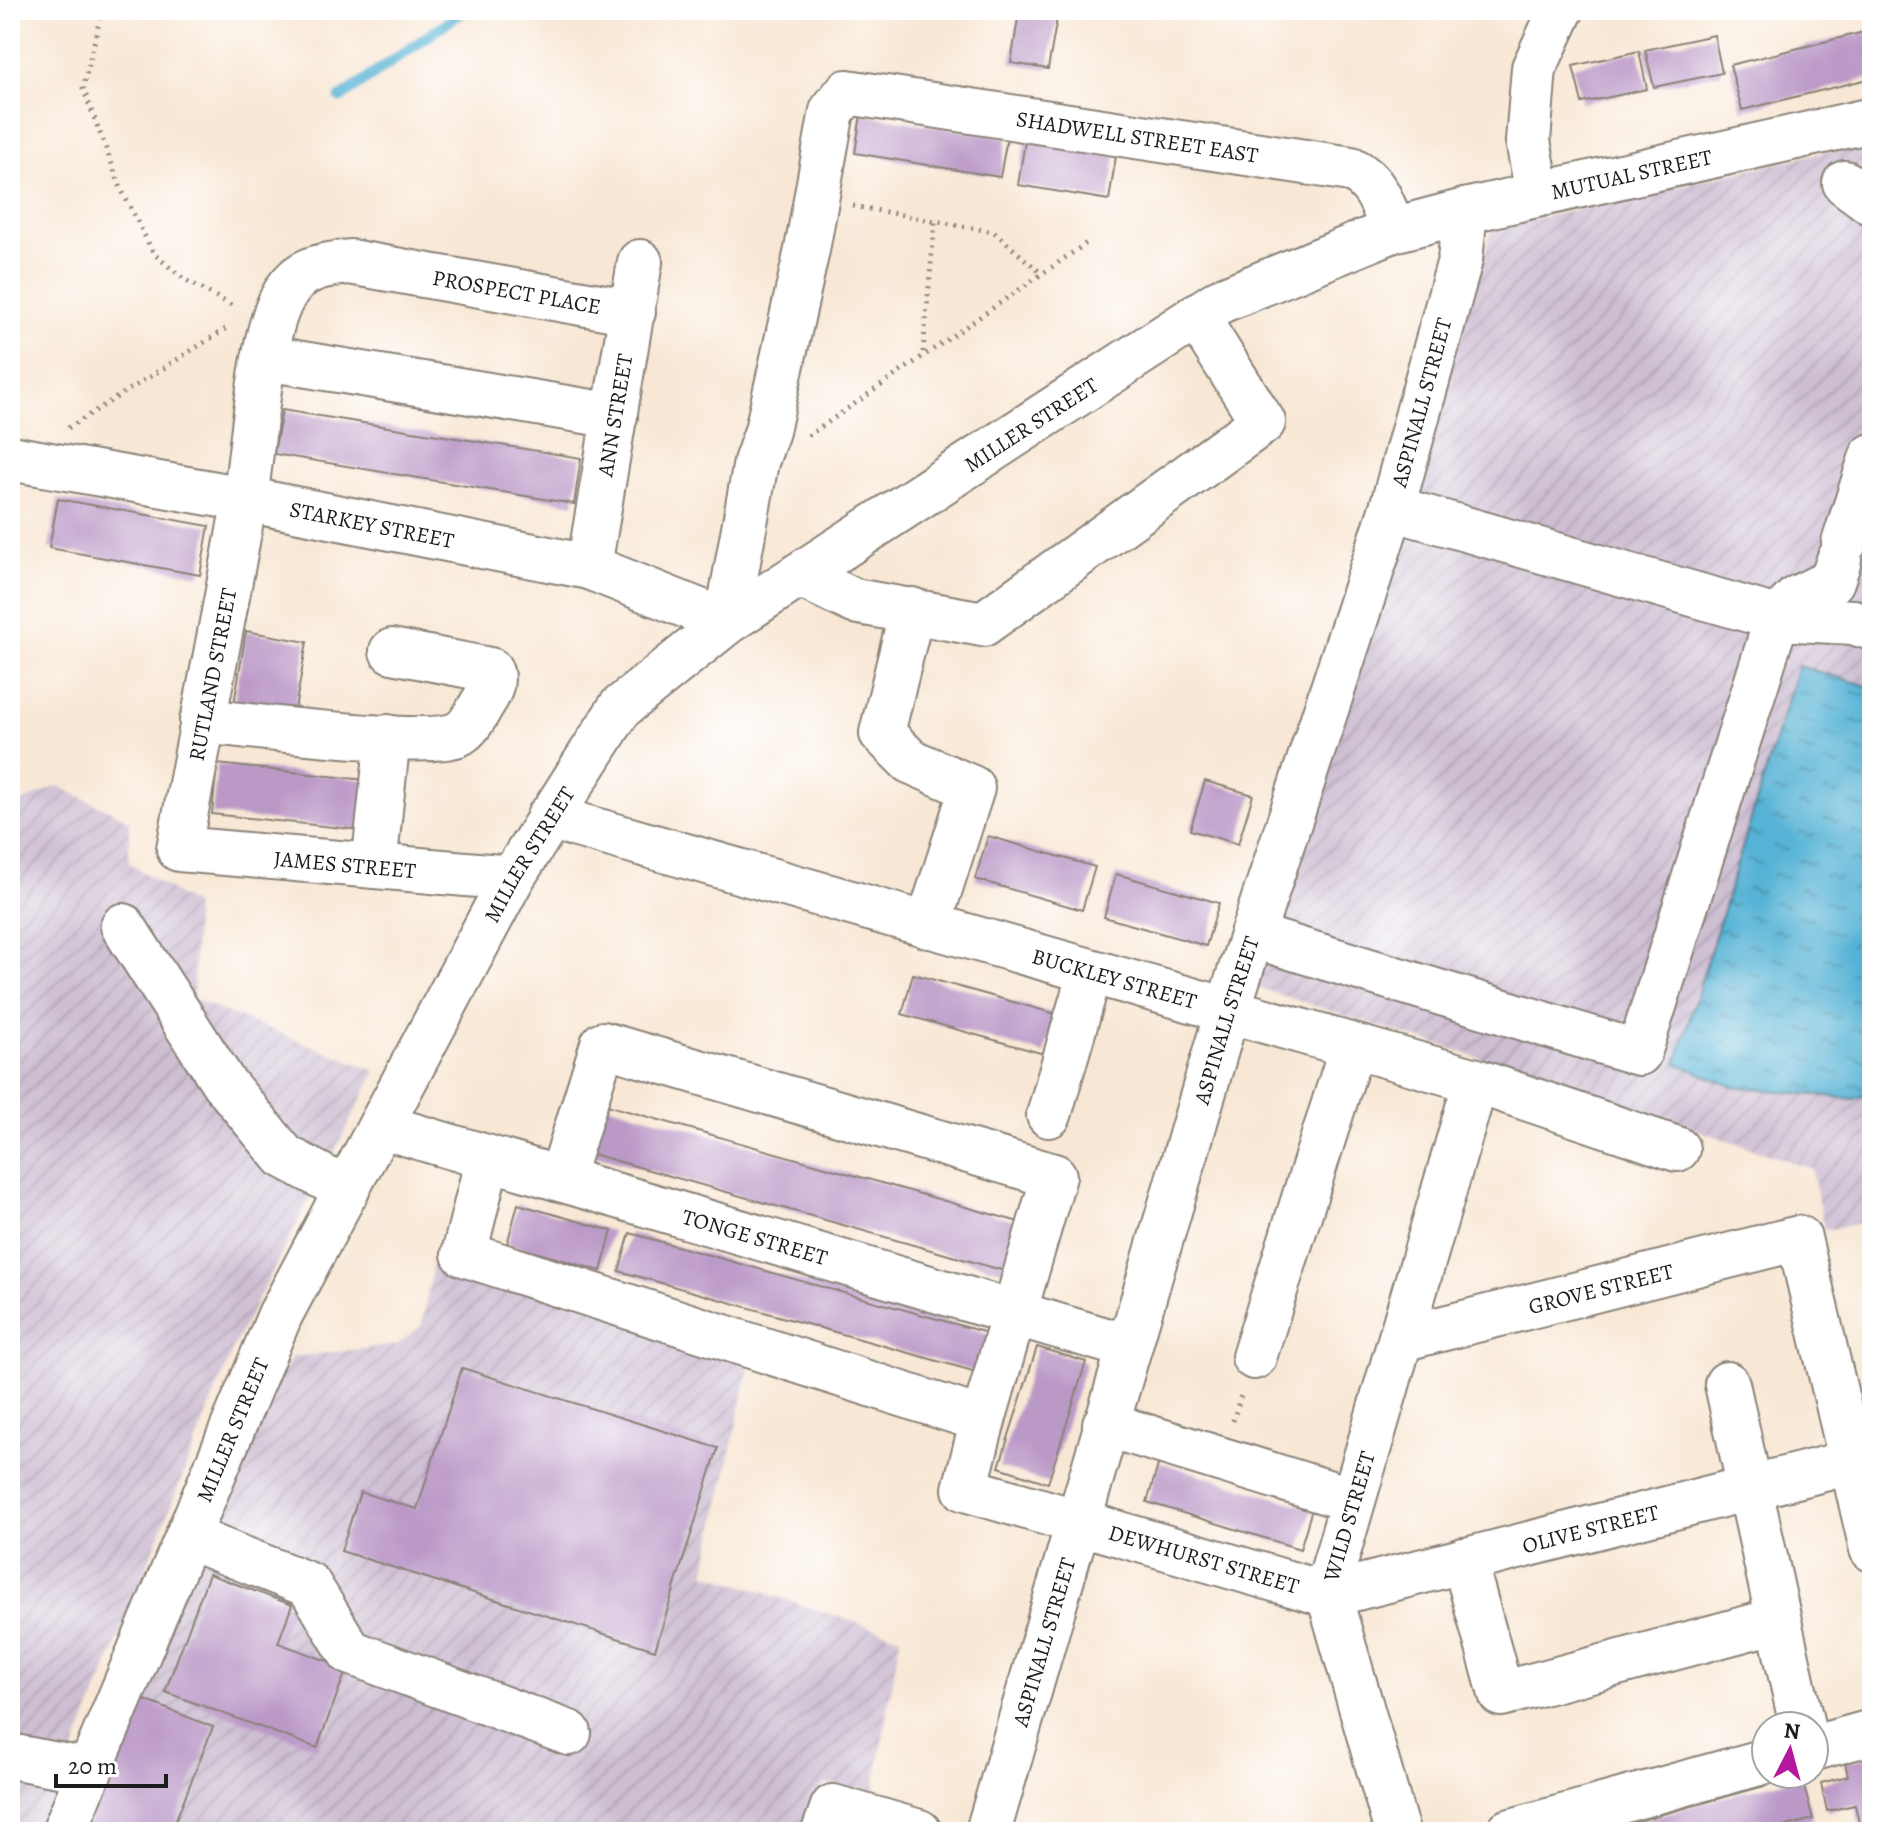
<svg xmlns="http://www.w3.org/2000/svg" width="1882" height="1842" viewBox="0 0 1882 1842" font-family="Alegreya,serif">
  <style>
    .industrial { fill: url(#industrial-furrows) }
    .water { fill: url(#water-ripples); stroke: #3a6878; stroke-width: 2 }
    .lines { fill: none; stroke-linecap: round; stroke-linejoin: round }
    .stream { stroke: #57b3d5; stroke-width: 11 }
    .building { fill: #bb99c7 }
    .minor-casing { stroke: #8a8278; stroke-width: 48 }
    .path { stroke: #8a8278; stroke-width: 5; stroke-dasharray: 2 6; stroke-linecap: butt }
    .minor { stroke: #fff; stroke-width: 44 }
    .labels { text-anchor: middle; stroke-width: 7; stroke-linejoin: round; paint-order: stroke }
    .street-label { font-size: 22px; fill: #1c1c1c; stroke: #fff }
  </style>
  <defs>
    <pattern id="industrial-furrows" width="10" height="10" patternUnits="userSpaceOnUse" patternTransform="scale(2)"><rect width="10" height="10" fill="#cdbed2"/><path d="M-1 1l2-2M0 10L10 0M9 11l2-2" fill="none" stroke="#afa3b4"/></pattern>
    <pattern id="water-ripples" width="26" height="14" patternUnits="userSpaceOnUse" patternTransform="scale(2)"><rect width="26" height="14" fill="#57b3d5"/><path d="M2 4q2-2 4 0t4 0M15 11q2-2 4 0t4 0" fill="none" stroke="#4791ac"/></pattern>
  </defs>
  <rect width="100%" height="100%" fill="#fff"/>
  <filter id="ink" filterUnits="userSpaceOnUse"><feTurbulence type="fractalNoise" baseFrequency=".0125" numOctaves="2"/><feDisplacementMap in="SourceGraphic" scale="16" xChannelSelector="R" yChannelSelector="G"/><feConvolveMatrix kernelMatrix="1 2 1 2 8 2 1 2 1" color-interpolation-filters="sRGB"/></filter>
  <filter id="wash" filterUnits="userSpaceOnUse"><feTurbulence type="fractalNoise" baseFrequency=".006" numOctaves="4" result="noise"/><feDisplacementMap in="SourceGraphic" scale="32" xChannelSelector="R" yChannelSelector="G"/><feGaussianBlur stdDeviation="1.8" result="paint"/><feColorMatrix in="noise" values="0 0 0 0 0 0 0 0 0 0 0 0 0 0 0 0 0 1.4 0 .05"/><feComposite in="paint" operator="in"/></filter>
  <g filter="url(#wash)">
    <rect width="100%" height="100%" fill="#f8e7d4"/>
    <g class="industrial">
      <path d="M1872,141V1221L1824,1230L1812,1169L1556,1082L1249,985L1492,229Z"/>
      <path d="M58,786L129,820V863L195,906L193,999L376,1071L235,1343L42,1832H10V807Z"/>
      <path d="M434,1259L751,1357L705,1573L900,1637L874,1790L823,1784L806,1832H80L240,1450L292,1357L397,1345L422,1325Z"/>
    </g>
    <path class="water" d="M1798,666L1872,687V1091L1855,1099L1731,1086L1676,1063Z"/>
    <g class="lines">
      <path class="stream" d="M340,98L465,10"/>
    </g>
    <g id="blocks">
      <g class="building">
        <path d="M1067,10H1097L1096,17Z"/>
        <path d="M1019,12L1057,18L1048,69L1011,63Z"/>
        <path d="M1872,30V78L1742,110L1730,65Z"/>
        <path d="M1714,35L1722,73L1654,87L1645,50Z"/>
        <path d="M1639,51L1647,89L1582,103L1573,66Z"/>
        <path d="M861,114L1007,138L1000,177L855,153Z"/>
        <path d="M1025,141L1116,156L1109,200L1018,185Z"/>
        <path d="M282,410L581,458L574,504L274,454Z"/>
        <path d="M58,499L209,526L200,575L49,548Z"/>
        <path d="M246,631L307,642L293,720L233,710Z"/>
        <path d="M217,764L375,781L369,831L212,814Z"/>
        <path d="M1205,781L1253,795L1238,844L1190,830Z"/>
        <path d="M988,836L1095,867L1082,910L975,879Z"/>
        <path d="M1116,874L1219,903L1206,946L1104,917Z"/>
        <path d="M913,974L1056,1014L1044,1054L902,1014Z"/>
        <path d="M596,1102L1026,1224L1012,1273L582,1151Z"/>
        <path d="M518,1204L612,1231L601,1271L507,1244Z"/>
        <path d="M630,1233L998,1336L987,1375L619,1271Z"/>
        <path d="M1037,1347L1086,1362L1048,1483L999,1467Z"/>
        <path d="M462,1368L718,1448L655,1650L341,1551L360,1492L417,1509Z"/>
        <path d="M1159,1462L1312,1509L1300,1549L1147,1502Z"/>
        <path d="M209,1574L292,1605L278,1643L347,1668L317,1748L165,1692Z"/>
        <path d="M140,1698L213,1727L171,1832H86Z"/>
        <path d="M1872,1756V1832H1861L1855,1805L1827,1811L1821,1783L1848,1776L1845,1762Z"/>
        <path d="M1801,1776L1813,1819L1764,1832H1598Z"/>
      </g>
    </g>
  </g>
  <g filter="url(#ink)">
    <use href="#blocks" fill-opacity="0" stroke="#8a8278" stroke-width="2"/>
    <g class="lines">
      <defs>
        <g id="minor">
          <path d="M1845,183L1872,203"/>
          <path d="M1538,194L1528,141L1534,68L1561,10"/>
          <path d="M266,358L615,416"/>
          <path id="s1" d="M10,458L244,499L589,567L727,622"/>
          <path d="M1392,508L1777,618L1853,622L1872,628"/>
          <path d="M1844,543L1872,456"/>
          <path id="s2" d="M589,567L640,262"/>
          <path d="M800,575L854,601L983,624L1263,422L1196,316"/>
          <path d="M912,610L882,733L910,761L972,788L928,926"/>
          <path id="s3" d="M727,622L756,462L767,431L807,250L832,111L847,92L1351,169C1377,182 1383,205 1393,230"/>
          <path d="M202,721C245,725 433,749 460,733C470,727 476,714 482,704C489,694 495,681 490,670L392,651"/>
          <path id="s4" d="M549,817L1476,1081L1677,1149"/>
          <path d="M374,866L388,737"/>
          <path id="s5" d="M512,878L179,849C200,732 225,614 245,497C254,444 259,338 284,295C299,268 322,265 350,262L633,312"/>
          <path d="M123,926L223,1082L284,1156L347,1190"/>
          <path d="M1253,932L1274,942L1639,1053L1777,618L1797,598L1832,581L1839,560"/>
          <path d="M1049,1115L1090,972"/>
          <path id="s6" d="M381,1126L1129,1347"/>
          <path id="s7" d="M488,1158L464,1254L983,1420L965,1489L1329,1595L1851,1462"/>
          <path d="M561,1179L603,1044L1054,1176L983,1420"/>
          <path id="s8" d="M1401,1339L1799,1238L1872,1549"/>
          <path d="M1254,1357L1352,1047"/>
          <path d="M1727,1384L1802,1726"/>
          <path d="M1105,1424L1353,1500"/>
          <path d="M188,1537L309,1585L350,1652L569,1733"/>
          <path d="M1464,1560L1501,1694L1778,1620"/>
          <path d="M1814,1748L1872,1732"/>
          <path d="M10,1756L90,1771"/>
          <path id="s9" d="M64,1832L280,1315L512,878L620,708L727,622L1220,301L1393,230L1465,211L1872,120"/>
          <path d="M824,1832L833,1807L919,1832"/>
          <path id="s10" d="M988,1832L1227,1012L1392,508L1460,260L1465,211"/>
          <path id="s11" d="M1397,1832L1329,1595L1332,1573L1476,1081"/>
          <path d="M1508,1832L1766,1761"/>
        </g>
      </defs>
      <use href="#minor" class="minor-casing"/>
      <g class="path">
        <path d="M102,10L83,88L122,191L154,254L184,279L235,307"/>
        <path d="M853,206L994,232L1041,273"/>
        <path d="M923,352L935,221"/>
        <path d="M68,428L229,327"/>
        <path d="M808,436L1088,242"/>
        <path d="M1233,1421L1242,1392"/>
      </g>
      <use href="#minor" class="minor"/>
    </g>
  </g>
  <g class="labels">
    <g class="street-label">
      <text dy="8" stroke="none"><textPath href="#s3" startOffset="840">SHADWELL STREET EAST</textPath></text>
      <text dy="8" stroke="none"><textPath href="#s9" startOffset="2414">MUTUAL STREET</textPath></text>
      <text dy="8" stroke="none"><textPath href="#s5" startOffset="1146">PROSPECT PLACE</textPath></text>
      <text dy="8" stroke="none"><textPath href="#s10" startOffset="1494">ASPINALL STREET</textPath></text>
      <text dy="8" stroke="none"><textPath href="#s2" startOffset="154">ANN STREET</textPath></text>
      <text dy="8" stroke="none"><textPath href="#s9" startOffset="1756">MILLER STREET</textPath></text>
      <text dy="8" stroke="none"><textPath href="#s1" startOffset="368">STARKEY STREET</textPath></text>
      <text dy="8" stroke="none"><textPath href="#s5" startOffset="512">RUTLAND STREET</textPath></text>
      <text dy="8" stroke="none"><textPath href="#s9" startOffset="1084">MILLER STREET</textPath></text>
      <text transform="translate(345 864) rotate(5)" y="8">JAMES STREET</text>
      <text dy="8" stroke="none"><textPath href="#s4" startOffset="588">BUCKLEY STREET</textPath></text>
      <text dy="8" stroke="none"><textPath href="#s10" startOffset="846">ASPINALL STREET</textPath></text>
      <text dy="8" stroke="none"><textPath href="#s6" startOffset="390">TONGE STREET</textPath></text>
      <text dy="8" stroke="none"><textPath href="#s8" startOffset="206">GROVE STREET</textPath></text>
      <text dy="8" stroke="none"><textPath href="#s9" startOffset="436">MILLER STREET</textPath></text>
      <text dy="8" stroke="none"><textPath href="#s11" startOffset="328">WILD STREET</textPath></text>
      <text dy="8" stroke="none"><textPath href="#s7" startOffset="1364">OLIVE STREET</textPath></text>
      <text dy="8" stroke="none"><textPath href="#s7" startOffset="964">DEWHURST STREET</textPath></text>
      <text dy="8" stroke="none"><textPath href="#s10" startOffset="198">ASPINALL STREET</textPath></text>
    </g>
  </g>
  <rect width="1882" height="1842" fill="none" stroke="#fff" stroke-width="40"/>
  <g transform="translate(1790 1750) rotate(6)"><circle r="38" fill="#ffffff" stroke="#a4a4a4" stroke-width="2"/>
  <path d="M0-6L14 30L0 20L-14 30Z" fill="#b5179e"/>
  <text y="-12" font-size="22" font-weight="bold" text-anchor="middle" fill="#1c1c1c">N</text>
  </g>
  <path d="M56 1774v12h110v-12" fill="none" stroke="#1c1c1c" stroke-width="4"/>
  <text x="68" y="1774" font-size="24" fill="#1c1c1c" stroke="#ffffff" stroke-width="6" paint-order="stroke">20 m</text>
</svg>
